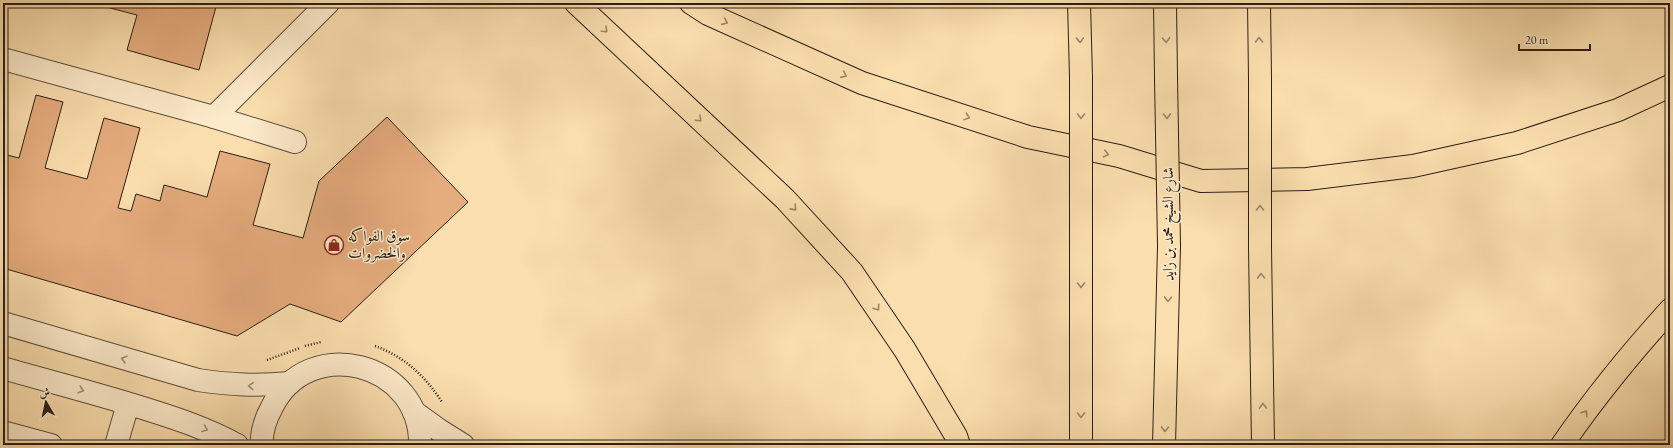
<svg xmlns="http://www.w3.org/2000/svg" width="1673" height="448" viewBox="0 0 1673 448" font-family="'EB Garamond',Amiri,serif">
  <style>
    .building { fill: #e5ac7d; stroke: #2a1e17 }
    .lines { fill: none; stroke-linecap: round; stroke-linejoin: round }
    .minor-casing { stroke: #5e4e3d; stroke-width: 24 }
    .highway-casing { stroke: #2a1e17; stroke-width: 24 }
    .path { stroke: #2a1e17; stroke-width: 2.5; stroke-dasharray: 1 2; stroke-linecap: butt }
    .minor { stroke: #fceaca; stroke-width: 22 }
    .highway { stroke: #fbdeae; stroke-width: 22 }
    .highway-bridge-casing { stroke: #2a1e17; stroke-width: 24; stroke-linecap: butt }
    .highway-bridge { stroke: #fbdeae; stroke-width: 22 }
    .oneway { stroke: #9d886a }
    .oneway2 { stroke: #9e8e79 }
    .labels { text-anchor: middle; stroke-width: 3; stroke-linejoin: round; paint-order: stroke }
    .street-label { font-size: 15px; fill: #2a1e17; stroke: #fceaca }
    .poi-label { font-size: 15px; fill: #2a1e17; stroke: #fceaca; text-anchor: start }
  </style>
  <rect width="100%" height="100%" fill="#fbdeae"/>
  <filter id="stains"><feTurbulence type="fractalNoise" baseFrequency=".005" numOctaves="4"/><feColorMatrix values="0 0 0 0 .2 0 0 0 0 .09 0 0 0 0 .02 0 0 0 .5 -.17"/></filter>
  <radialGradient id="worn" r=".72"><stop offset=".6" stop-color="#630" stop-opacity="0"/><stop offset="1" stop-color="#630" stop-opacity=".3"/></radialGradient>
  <g class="building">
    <path d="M91,3H217L199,70L127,50L137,15Z"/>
    <path d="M36,95L63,102L45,168L87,179L104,118L140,128L118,208L131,211L136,194L160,201L164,185L207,197L220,151L270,164L253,225L303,238L319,181L387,117L468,202L341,322L290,304L237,336L3,268V154L19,158Z"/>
  </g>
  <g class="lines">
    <defs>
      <g id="minor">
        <path d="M3,59L214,117L295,142"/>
        <path d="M214,117L328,3"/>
        <path d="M3,323L198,380C231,385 256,386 290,383"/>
        <path d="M3,368C51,382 99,394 146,409C178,419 208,429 237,445"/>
        <path d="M414,412L439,430L463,445"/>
        <path d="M3,432L51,445"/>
        <path d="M116,445L128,404"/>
        <path d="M262,445C261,432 266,418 272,407C308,333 422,362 420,445"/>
      </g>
      <g id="highway">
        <path d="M576,3L785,199L852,272L905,350L956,436L959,445"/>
        <path d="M691,3L708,14L862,83L1028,137L1119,156L1201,181L1307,179L1413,166L1517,143L1618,110L1670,86"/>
        <path d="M1079,3L1081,77"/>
        <path d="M1165,3L1166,77"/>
        <path d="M1259,3L1260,78"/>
        <path d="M1260,247L1263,445"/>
        <path d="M1081,445V246"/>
        <path d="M1164,445L1169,246"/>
        <path d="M1562,445C1595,397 1631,353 1670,310"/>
      </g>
    </defs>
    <use href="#minor" class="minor-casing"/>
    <use href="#highway" class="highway-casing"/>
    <g class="path">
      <path d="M305,346L321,342"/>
      <path d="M375,346C405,357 425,376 442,402"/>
      <path d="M267,360L300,348"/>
      <path d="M486,441L492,445"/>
    </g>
    <use href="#minor" class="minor"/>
    <use href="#highway" class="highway"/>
    <defs>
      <g id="highway-bridge">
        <path d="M1081,77V246"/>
        <path d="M1166,77L1169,246"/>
        <path d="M1260,78V247"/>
      </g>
    </defs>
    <use href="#highway-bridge" class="highway-bridge-casing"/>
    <use href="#highway-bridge" class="highway-bridge"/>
  </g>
  <defs><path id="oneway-chevron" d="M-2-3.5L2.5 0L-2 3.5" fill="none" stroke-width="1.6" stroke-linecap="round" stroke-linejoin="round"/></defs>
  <g class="oneway">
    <use href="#oneway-chevron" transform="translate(725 22) rotate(24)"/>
    <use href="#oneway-chevron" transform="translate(605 30) rotate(43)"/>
    <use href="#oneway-chevron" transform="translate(1080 40) rotate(88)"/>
    <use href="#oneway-chevron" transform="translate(1166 40) rotate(89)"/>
    <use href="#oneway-chevron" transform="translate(1259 40) rotate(-91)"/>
    <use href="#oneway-chevron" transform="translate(844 75) rotate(24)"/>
    <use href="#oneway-chevron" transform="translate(1081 116) rotate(90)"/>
    <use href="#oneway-chevron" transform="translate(1167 116) rotate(89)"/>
    <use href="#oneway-chevron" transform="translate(967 117) rotate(18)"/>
    <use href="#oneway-chevron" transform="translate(699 119) rotate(43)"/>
    <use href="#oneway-chevron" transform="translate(1106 154) rotate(12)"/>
    <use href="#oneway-chevron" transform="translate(794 208) rotate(48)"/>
    <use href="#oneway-chevron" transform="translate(1260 208) rotate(-90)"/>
    <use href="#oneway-chevron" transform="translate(1261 276) rotate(-91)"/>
    <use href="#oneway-chevron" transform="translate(1081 285) rotate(90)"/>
    <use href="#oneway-chevron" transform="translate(1168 299) rotate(91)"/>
    <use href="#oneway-chevron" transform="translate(877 308) rotate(56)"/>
    <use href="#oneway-chevron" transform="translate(1263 406) rotate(-91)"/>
    <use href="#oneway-chevron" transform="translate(1585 413) rotate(-56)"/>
    <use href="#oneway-chevron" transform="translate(1081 415) rotate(90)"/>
    <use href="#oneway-chevron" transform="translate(1165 429) rotate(91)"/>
  </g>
  <g class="oneway2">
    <use href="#oneway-chevron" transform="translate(124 359) rotate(-164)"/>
    <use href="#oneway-chevron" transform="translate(251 386) rotate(-177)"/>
    <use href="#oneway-chevron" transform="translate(81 390) rotate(16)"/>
    <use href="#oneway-chevron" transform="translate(205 429) rotate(22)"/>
  </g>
  <defs>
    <symbol id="shop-ring" viewBox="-11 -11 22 22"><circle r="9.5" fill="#fceaca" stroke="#8f2418" stroke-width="1.5"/><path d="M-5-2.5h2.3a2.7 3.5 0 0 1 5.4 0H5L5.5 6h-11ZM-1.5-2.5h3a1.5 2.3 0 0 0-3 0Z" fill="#8f2418"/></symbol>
  </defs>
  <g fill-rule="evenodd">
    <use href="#shop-ring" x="323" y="234" width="22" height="22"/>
  </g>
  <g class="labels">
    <g class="street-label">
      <text transform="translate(1168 224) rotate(-90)" y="5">شارع الشيخ محمد بن زايد</text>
    </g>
    <g class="poi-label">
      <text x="348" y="241">سوق الفواكه<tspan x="348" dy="17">والخضروات</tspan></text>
    </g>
  </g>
  <rect width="1673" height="448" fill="none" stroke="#fbdeae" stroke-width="16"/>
  <rect x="4" y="4" width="1665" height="440" fill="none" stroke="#2a1e17" stroke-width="2"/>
  <rect x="8" y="8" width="1657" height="432" fill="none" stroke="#2a1e17"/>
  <g transform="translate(46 402) rotate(351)" stroke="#fceaca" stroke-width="3" paint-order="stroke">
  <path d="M0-3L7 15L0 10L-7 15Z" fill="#2a1e17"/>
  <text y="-6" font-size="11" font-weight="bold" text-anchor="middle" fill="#2a1e17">ش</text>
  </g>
  <path d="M1519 44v6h71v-6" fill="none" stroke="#2a1e17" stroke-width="2"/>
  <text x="1525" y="44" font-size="12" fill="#2a1e17" stroke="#fceaca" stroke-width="3" paint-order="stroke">20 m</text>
  <rect width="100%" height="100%" filter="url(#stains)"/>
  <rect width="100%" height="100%" fill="url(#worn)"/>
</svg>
